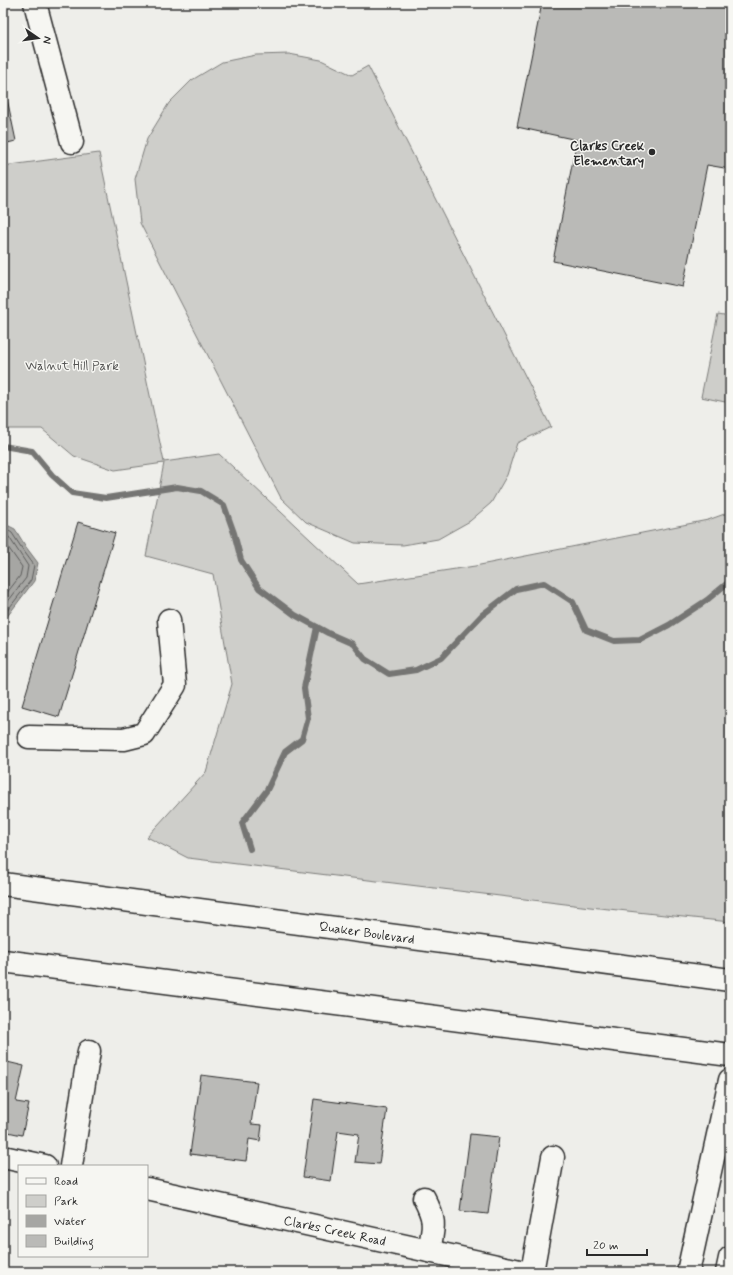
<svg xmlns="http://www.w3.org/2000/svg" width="733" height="1275" viewBox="0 0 733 1275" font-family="Mynerve,sans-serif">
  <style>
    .green { fill: #cececa; stroke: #7c7c7a }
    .water { fill: #a6a6a3; stroke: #757573 }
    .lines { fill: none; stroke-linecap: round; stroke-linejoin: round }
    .shore { stroke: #5c5c5b; stroke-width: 1 }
    .stream { stroke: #757573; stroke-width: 6 }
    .building { fill: #babab7; stroke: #2b2b2b }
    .minor-casing { stroke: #2b2b2b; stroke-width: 25 }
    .major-casing { stroke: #2b2b2b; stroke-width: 25 }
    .minor { stroke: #f6f6f2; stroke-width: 22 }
    .major { stroke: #f6f6f2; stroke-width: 22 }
    .poi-dot { fill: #2b2b2b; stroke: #f6f6f2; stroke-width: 1.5 }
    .labels { text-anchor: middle; stroke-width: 3; stroke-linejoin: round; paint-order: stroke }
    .poi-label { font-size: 13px; font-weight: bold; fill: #2b2b2b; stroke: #f6f6f2; text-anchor: end }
    .park-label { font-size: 13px; fill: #545453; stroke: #f6f6f2 }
    .street-label { font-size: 13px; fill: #2b2b2b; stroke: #f6f6f2 }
  </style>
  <rect width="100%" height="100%" fill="#eeeeea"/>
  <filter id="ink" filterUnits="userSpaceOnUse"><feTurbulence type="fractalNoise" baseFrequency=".025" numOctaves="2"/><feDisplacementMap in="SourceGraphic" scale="8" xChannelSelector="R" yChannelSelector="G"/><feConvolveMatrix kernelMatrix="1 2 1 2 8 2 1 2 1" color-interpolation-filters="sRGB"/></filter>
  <g filter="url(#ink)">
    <g class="green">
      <path d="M289,54L321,60L352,75L368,66L551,427L517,443L507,475L491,503L470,521L438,539L403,545L355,543L306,522L281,498L140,223L135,179L147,139L169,103L192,80L222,62L256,55Z"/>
      <path d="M99,153L164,462L219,454L358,584L475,566L708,520L730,512V922L590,907L188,858L147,837L206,772L232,684L213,574L146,556L164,463L115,470L74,456L42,429H3V166Z"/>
      <path d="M718,314L730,316V403L701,397Z"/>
    </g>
    <path class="water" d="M3,523L15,529L26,547L38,563L34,581L3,622Z"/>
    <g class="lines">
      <g class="shore">
        <path d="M3,527L12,533L23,550L34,565L31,580L3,616"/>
        <path d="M3,533L9,537L28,566L26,578L3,608"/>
        <path d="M3,540L22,567L20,576L3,598"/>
      </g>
      <g class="stream">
        <path d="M3,446L32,451L52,475L72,493L106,498L177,487L201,491L224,505L234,533L241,560L259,588L295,615L328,633L353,644L365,659L389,674L416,670L441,658L482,615L516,589L544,583L573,602L586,630L614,641L640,640L669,625L707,600L730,581"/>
        <path d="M250,849L242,823L267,790L285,752L302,739L308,718L304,688L317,627"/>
      </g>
    </g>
    <g class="building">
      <path d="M542,3H730V169L707,165L683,287L553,261L577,140L517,127Z"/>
      <path d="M5,89L16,141L3,144V90Z"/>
      <path d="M78,522L115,533L59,717L22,706Z"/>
      <path d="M3,1061L24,1066L16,1102L29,1104L22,1135L3,1131Z"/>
      <path d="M201,1075L257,1082L251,1124L262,1125L260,1141L249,1139L246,1161L190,1154Z"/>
      <path d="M314,1099L387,1109L379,1164L355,1162L359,1134L338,1131L331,1181L303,1177Z"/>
      <path d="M470,1134L499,1137L488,1214L460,1211Z"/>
    </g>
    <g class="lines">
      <defs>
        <g id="minor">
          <path d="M35,3L72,142"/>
          <path d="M29,737L124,739L144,734L175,685L169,620"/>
          <path d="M3,1157L45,1166"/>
          <path d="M71,1166L89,1051"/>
          <path d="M147,1189L524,1272"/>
          <path d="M424,1198C436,1221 434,1225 429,1251"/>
          <path d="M532,1272L553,1157"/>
          <path d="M688,1272L730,1080"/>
          <path d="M727,1272L730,1258"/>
        </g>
        <g id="major">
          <path d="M3,884L730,980"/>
          <path d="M3,961L730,1055"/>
        </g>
      </defs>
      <use href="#minor" class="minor-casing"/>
      <use href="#major" class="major-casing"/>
      <use href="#minor" class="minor"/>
      <use href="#major" class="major"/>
    </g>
  </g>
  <circle class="poi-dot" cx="652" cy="152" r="4"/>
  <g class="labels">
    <g class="poi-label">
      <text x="644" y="150">Clarks Creek<tspan x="644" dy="15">Elementary</tspan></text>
    </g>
    <g class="park-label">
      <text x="72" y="370">Walnut Hill Park</text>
    </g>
    <g class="street-label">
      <text transform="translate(367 932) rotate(8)" y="5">Quaker Boulevard</text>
      <text transform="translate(335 1230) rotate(12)" y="5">Clarks Creek Road</text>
    </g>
  </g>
  <rect width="733" height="1275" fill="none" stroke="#f6f6f2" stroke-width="16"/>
  <rect x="8" y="8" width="717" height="1259" fill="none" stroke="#2b2b2b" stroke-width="1.5" filter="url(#ink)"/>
  <rect x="18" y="1165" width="130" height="92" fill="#f6f6f2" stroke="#a5a5a2"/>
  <rect x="26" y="1178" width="20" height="6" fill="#f6f6f2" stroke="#a5a5a2"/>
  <text x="54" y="1185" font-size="12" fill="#2b2b2b">Road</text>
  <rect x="26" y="1195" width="20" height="12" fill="#cececa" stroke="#a5a5a2"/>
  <text x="54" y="1205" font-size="12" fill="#2b2b2b">Park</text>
  <rect x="26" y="1215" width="20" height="12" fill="#a6a6a3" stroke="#a5a5a2"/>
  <text x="54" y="1225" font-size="12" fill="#2b2b2b">Water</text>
  <rect x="26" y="1235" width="20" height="12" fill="#babab7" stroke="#a5a5a2"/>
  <text x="54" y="1245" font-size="12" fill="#2b2b2b">Building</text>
  <g transform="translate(38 38) rotate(103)" stroke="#f6f6f2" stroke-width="3" paint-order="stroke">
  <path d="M0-3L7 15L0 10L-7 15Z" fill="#2b2b2b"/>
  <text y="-6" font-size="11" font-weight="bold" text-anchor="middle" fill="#2b2b2b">N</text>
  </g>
  <path d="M587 1249v6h60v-6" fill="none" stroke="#2b2b2b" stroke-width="2"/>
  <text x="593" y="1249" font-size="12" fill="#2b2b2b" stroke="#f6f6f2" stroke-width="3" paint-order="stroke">20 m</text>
</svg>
